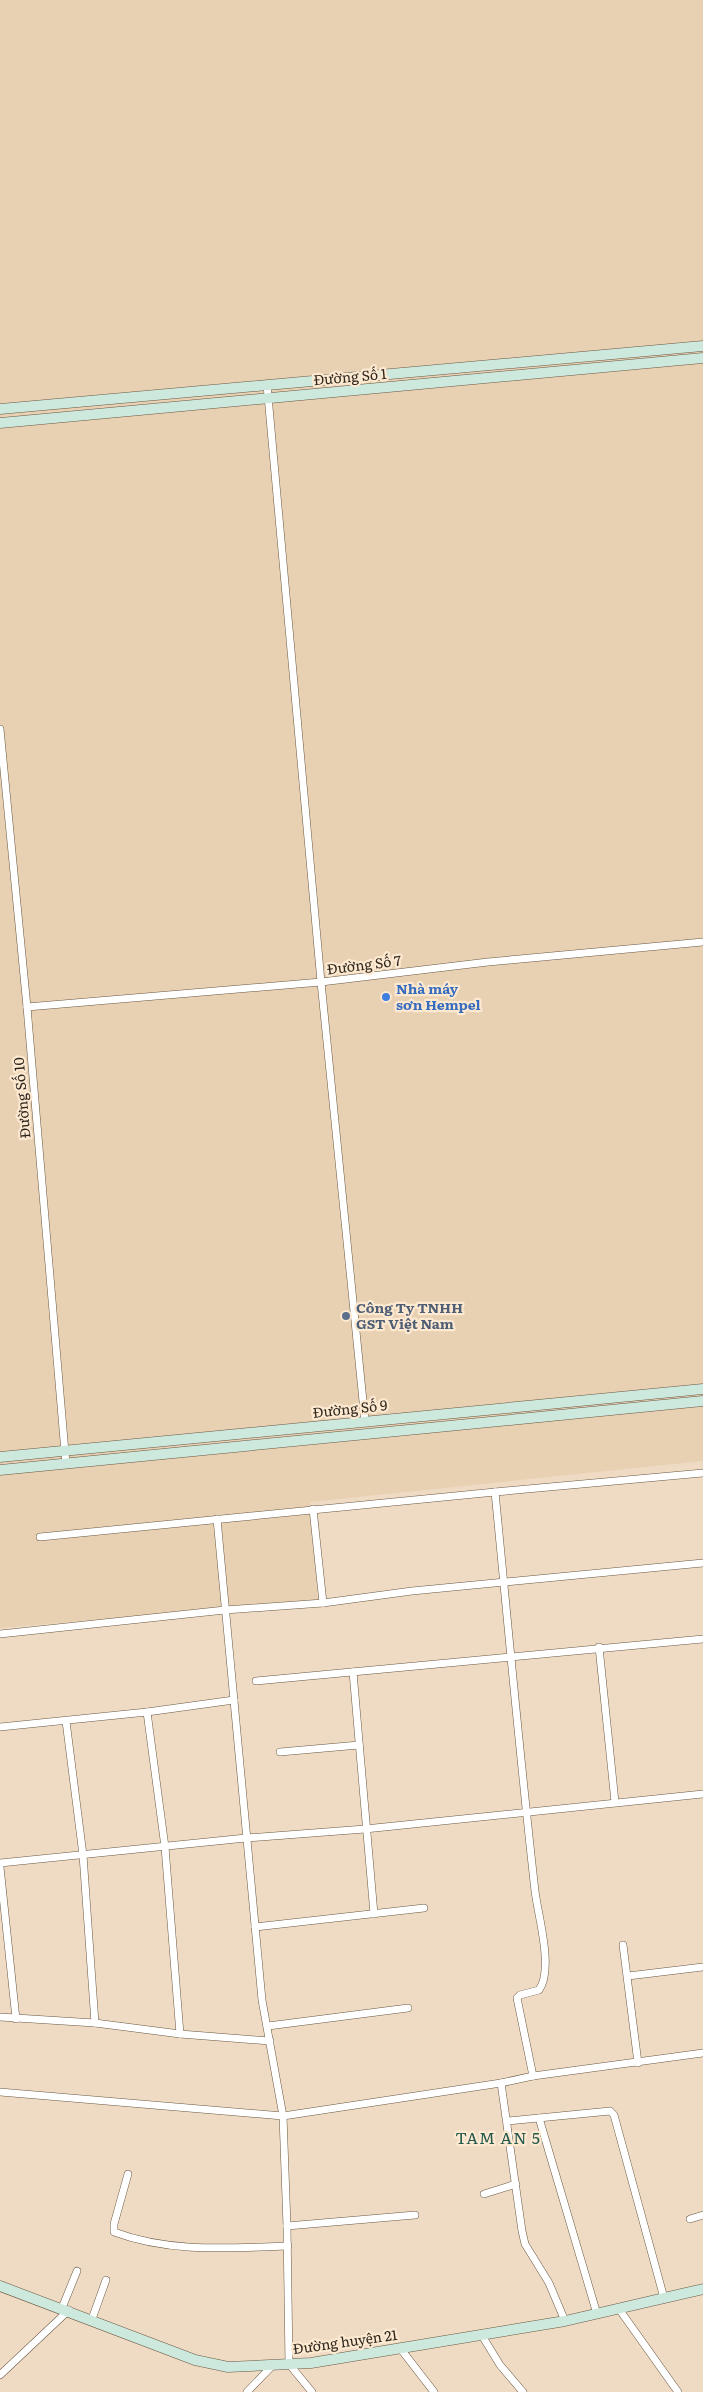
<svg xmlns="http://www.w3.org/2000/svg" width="703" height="2392" viewBox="0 0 703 2392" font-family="Literata,serif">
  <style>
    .built { fill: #e8d0b3 }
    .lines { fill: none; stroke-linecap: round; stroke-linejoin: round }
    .street-casing { stroke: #695843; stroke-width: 8 }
    .secondary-casing { stroke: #695843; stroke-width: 11 }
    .street { stroke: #fff; stroke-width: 7 }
    .secondary { stroke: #cde8dd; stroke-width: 10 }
    .shop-dot { fill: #3f7fe0; stroke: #fde8d0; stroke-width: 2 }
    .service-dot { fill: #5c6f8a; stroke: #fde8d0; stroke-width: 2 }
    .labels { text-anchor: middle; stroke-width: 4.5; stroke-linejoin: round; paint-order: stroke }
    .street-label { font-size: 14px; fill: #2e271e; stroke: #fde8d0 }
    .shop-label { font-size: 14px; font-weight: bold; fill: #366cbe; stroke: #fde8d0; text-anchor: start }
    .service-label { font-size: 14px; font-weight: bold; fill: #4e5e75; stroke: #fde8d0; text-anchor: start }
    .quarter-label { font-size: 16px; letter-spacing: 1px; fill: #22574b; stroke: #fde8d0 }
  </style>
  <rect width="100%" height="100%" fill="#efdbc4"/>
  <path class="built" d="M0,0H703V1461L310,1502L318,1601L0,1628Z"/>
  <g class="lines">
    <defs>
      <g id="street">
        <path d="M267,385L321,982L365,1421"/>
        <path d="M0,729L27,1007L66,1464"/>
        <path d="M27,1007L321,982L488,962L703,942"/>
        <path d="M313,1509L323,1603"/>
        <path d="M217,1519L262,2000L283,2116L287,2226L289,2364L312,2392"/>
        <path d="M40,1537L495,1492"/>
        <path d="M0,1634L225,1610L323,1603L412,1591L703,1563"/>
        <path d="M599,1647L615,1802"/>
        <path d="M353,1672L374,1914"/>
        <path d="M256,1681L703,1639"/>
        <path d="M147,1712L165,1847L180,2034"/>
        <path d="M66,1721L83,1855L95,2023"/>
        <path d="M0,1727L147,1712L234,1700"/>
        <path d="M280,1752L359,1745"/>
        <path d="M0,1863L246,1838L365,1829L703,1794"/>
        <path d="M0,1867L16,2019"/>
        <path d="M255,1927L424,1908"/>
        <path d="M623,1945L638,2063"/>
        <path d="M628,1976L703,1967"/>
        <path d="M0,2017L95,2023L180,2034L270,2041"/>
        <path d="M268,2026L408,2008"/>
        <path d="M533,2076L517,1998L520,1995L539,1990C554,1969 538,1916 535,1891C520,1758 508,1625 495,1492L703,1473"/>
        <path d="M501,2083L522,2231L525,2244L549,2283L565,2321"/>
        <path d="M0,2092L283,2116L501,2083L533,2076L703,2053"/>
        <path d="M539,2118L597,2314"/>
        <path d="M507,2121L610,2111L614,2115L664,2298"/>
        <path d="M128,2174L114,2224V2232C170,2253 229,2248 288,2246"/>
        <path d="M484,2194L516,2184"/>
        <path d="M690,2219L703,2215"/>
        <path d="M287,2226L415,2215"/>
        <path d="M62,2308L77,2271"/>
        <path d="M619,2309L678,2392"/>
        <path d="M92,2319L106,2280"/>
        <path d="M481,2334L500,2365L523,2392"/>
        <path d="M400,2348L434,2392"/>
        <path d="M0,2375L69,2310"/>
        <path d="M247,2392L273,2365"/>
      </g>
      <g id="secondary">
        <path d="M0,409L703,346"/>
        <path d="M0,423L703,358"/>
        <path d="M0,1457L703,1389"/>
        <path d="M0,1470L703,1401"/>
        <path d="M0,2286L195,2360L228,2367L311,2363L565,2321L703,2289"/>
      </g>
    </defs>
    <use href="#street" class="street-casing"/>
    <use href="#secondary" class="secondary-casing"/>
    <use href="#street" class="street"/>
    <use href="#secondary" class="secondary"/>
  </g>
  <circle class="shop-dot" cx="386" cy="997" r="5"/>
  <circle class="service-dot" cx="346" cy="1316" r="5"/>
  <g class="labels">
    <g class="street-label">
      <text transform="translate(350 377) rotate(-5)" y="5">Đường Số 1</text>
      <text transform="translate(364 965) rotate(-7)" y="5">Đường Số 7</text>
      <text transform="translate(22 1098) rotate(-95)" y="5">Đường Số 10</text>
      <text transform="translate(350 1409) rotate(-6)" y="5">Đường Số 9</text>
      <text transform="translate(345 2342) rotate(-8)" y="5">Đường huyện 21</text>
    </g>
    <g class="shop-label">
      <text x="396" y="994">Nhà máy<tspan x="396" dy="16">sơn Hempel</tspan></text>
    </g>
    <g class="service-label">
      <text x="356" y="1313">Công Ty TNHH<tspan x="356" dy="16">GST Việt Nam</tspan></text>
    </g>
    <g class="quarter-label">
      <text x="498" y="2144">TAM AN 5</text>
    </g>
  </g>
</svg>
